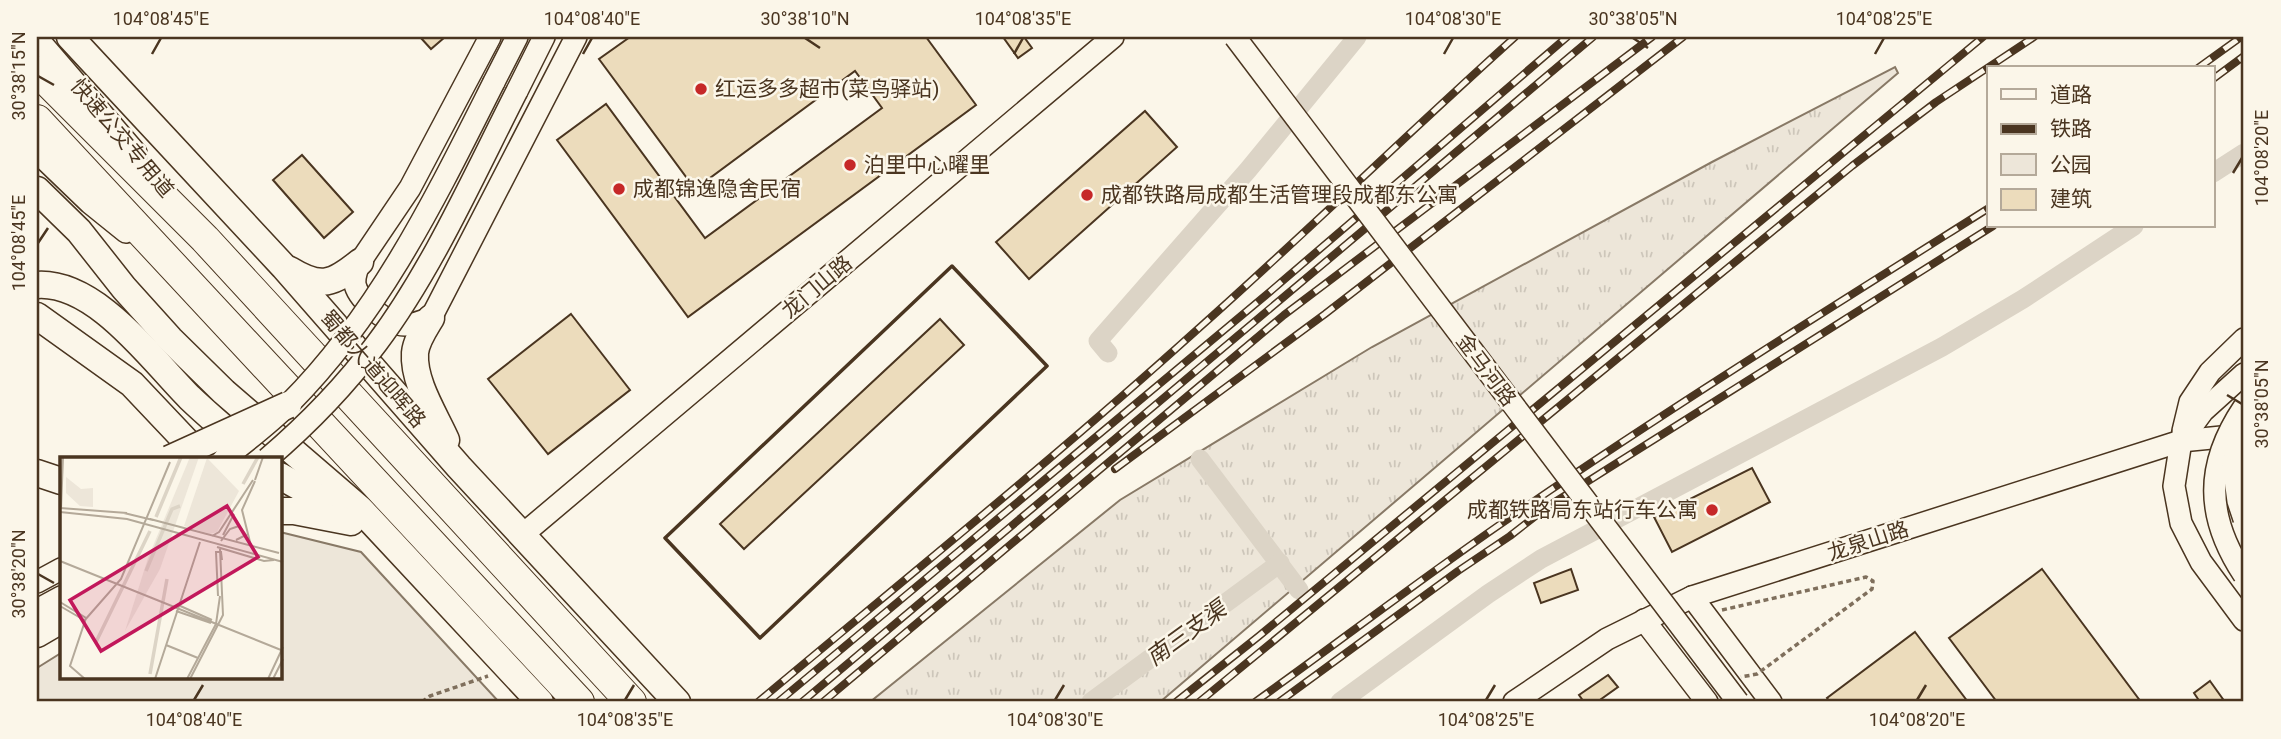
<svg xmlns="http://www.w3.org/2000/svg" width="2281" height="739" viewBox="0 0 2281 739" font-family="Roboto,'Noto Sans SC',sans-serif">
  <style>
    .grass { fill: url(#grass-tufts); stroke: #887966; stroke-width: 2 }
    .park { fill: #ede6d9; stroke: #887966; stroke-width: 2 }
    .lines { fill: none; stroke-linecap: round; stroke-linejoin: round }
    .canal { stroke: #dcd4c6; stroke-width: 19 }
    .building { fill: #ecdcbc; stroke: #4a3520; stroke-width: 2 }
    .minor-casing { stroke: #4a3520; stroke-width: 24 }
    .major-casing { stroke: #4a3520; stroke-width: 29 }
    .highway-casing { stroke: #4a3520; stroke-width: 32 }
    .path { stroke: #7f6f5c; stroke-width: 3.5; stroke-dasharray: 5 3.5; stroke-linecap: butt }
    .minor { stroke: #fbf6e9; stroke-width: 21 }
    .major { stroke: #fbf6e9; stroke-width: 26 }
    .highway { stroke: #fbf6e9; stroke-width: 30 }
    .rail-casing { stroke: #4a3520; stroke-width: 8 }
    .rail { stroke: #fbf6e9; stroke-width: 5; stroke-dasharray: 16; stroke-linecap: butt }
    .minor-bridge-casing { stroke: #4a3520; stroke-width: 24; stroke-linecap: butt }
    .major-bridge-casing { stroke: #4a3520; stroke-width: 29; stroke-linecap: butt }
    .path-bridge { stroke: #7f6f5c; stroke-width: 3.5; stroke-dasharray: 5 3.5; stroke-linecap: butt }
    .minor-bridge { stroke: #fbf6e9; stroke-width: 21 }
    .major-bridge { stroke: #fbf6e9; stroke-width: 26 }
    .wall { stroke: #4a3520; stroke-width: 3.5 }
    .ticks { fill: none; stroke: #4a3520; stroke-width: 2.5 }
    .poi-dot { fill: #c62828; stroke: #fbf6e9; stroke-width: 2.5 }
    .labels { text-anchor: middle; stroke-width: 5; stroke-linejoin: round; paint-order: stroke }
    .poi-label { font-size: 21px; fill: #4a3520; stroke: #fbf6e9; text-anchor: start }
    .street-label { font-size: 21px; fill: #4a3520; stroke: #fbf6e9 }
    .water-label { font-size: 23px; font-style: italic; fill: #4a3520; stroke: #fbf6e9 }
    .inset-river { fill: none; stroke: #dcd4c6; stroke-width: 3.5 }
    .inset-road { fill: none; stroke: #b4a999; stroke-width: 2 }
    .view { fill: #c2185b; fill-opacity: 0.15; stroke: #c2185b; stroke-width: 3.5 }
    .inset-edge { fill: none; stroke: #4a3520; stroke-width: 3.5 }
    .neatline { fill: none; stroke: #4a3520; stroke-width: 2.5 }
    .ticks-label { font-size: 18px; text-anchor: middle; fill: #4a3520 }
  </style>
  <defs>
    <pattern id="grass-tufts" width="24" height="20" patternUnits="userSpaceOnUse" patternTransform="scale(1.75)"><rect width="24" height="20" fill="#ede6d9"/><path d="M3 7l-1-3M5 7V3M7 7l1-3M15 17l-1-3M17 17v-4M19 17l1-3" fill="none" stroke="#cdc6ba"/></pattern>
  </defs>
  <rect width="100%" height="100%" fill="#fbf6e9"/>
  <path class="grass" d="M1895,67L1898,73L1160,702H870L1120,500L1372,347L1712,162Z"/>
  <path class="park" d="M280,532L361,552L499,702H37V668L61,653V678H280Z"/>
  <g class="lines">
    <g class="canal">
      <path d="M2213,173L2244,153"/>
      <path d="M1108,353L1098,341L1248,170L1357,37"/>
      <path d="M1200,459L1299,590"/>
      <path d="M1091,702L1280,563"/>
      <path d="M1340,702L1488,594L1541,559L1942,347L2023,299L2134,226"/>
    </g>
  </g>
  <g class="building">
    <path d="M420,37H445L431,49Z"/>
    <path d="M630,37H926L976,105L688,317L557,140L606,104L705,238L882,108L855,71L695,189L599,59Z"/>
    <path d="M1003,37H1024L1032,48L1018,58Z"/>
    <path d="M1145,111L1177,147L1029,279L996,242Z"/>
    <path d="M302,155L353,212L324,238L273,180Z"/>
    <path d="M571,314L630,390L548,454L488,379Z"/>
    <path d="M940,319L964,345L744,549L720,524Z"/>
    <path d="M1752,468L1770,502L1672,552L1654,517Z"/>
    <path d="M1571,569L1578,590L1541,603L1534,583Z"/>
    <path d="M2042,569L2141,702H1997L1949,638Z"/>
    <path d="M1915,632L1968,702H1830L1827,698Z"/>
    <path d="M1608,675L1618,687L1597,702H1584L1579,695Z"/>
    <path d="M2210,681L2225,702H2200L2194,693Z"/>
  </g>
  <g class="lines">
    <defs>
      <g id="minor">
        <path d="M490,37L410,188L360,262C357,269 354,276 355,284C357,298 384,321 398,324C409,327 420,322 431,318L576,37"/>
        <path d="M37,38L136,153"/>
        <path d="M494,82L517,37"/>
        <path d="M517,91L544,37"/>
        <path d="M37,152L90,203L126,232"/>
        <path d="M2244,374L2203,411L2181,441L2174,486L2181,523L2201,562L2244,620"/>
        <path d="M2183,431L2190,402L2210,372L2244,339"/>
        <path d="M521,536L1113,37"/>
        <path d="M37,582L61,569"/>
        <path d="M1692,597L1771,702"/>
        <path d="M37,610L61,597"/>
        <path d="M1644,620L1707,702"/>
        <path d="M1514,702L1607,639L1692,597L2181,441L2242,435"/>
      </g>
      <g id="major">
        <path d="M70,37L284,267L459,467L677,702"/>
        <path d="M37,190L79,231L124,288L170,339L224,392L360,509L540,702"/>
        <path d="M290,270C321,289 333,284 360,262"/>
        <path d="M37,285C96,281 152,360 190,398C212,419 236,439 260,459"/>
        <path d="M37,316L132,384L203,459"/>
        <path d="M431,318C425,328 416,341 415,353C413,382 435,415 446,440"/>
        <path d="M37,473L61,481"/>
        <path d="M280,476L348,514"/>
        <path d="M280,511H294L351,522"/>
        <path d="M37,634L61,620"/>
      </g>
      <g id="highway">
        <path d="M37,71L205,239L631,702"/>
        <path d="M37,120L579,702"/>
      </g>
    </defs>
    <use href="#minor" class="minor-casing"/>
    <use href="#major" class="major-casing"/>
    <use href="#highway" class="highway-casing"/>
    <path class="path" d="M422,702L430,696L488,676"/>
    <use href="#minor" class="minor"/>
    <use href="#major" class="major"/>
    <use href="#highway" class="highway"/>
    <defs>
      <g id="rail">
        <path d="M2198,68L2241,37"/>
        <path d="M2213,79L2244,56"/>
        <path d="M1115,469L1325,314L1683,37"/>
        <path d="M758,702C906,578 1056,457 1199,328C1306,233 1408,133 1515,37"/>
        <path d="M778,702L1272,290L1567,37"/>
        <path d="M802,702L1593,37"/>
        <path d="M823,702L1284,315L1652,37"/>
        <path d="M1176,702L1259,636L1983,37"/>
        <path d="M1199,702L1852,166L1936,102L2034,37"/>
        <path d="M1255,702C1339,642 1422,578 1508,519C1665,411 1827,310 1989,208"/>
        <path d="M1279,702L1458,571L1510,536L1547,507L1993,226"/>
      </g>
    </defs>
    <use href="#rail" class="rail-casing"/>
    <use href="#rail" class="rail"/>
    <defs>
      <g id="minor-bridge">
        <path d="M1235,37L1738,702"/>
        <path d="M2244,407C2205,465 2205,516 2244,575"/>
        <path d="M2244,423L2233,464L2238,501L2244,519"/>
        <path d="M224,459C246,441 269,424 289,404C380,313 437,195 494,82"/>
        <path d="M267,459C308,424 345,386 377,343C432,270 475,173 517,91"/>
      </g>
      <path id="major-bridge" d="M169,459L288,405"/>
    </defs>
    <use href="#minor-bridge" class="minor-bridge-casing"/>
    <use href="#major-bridge" class="major-bridge-casing"/>
    <path class="path-bridge" d="M1722,610L1866,577L1873,581L1872,589L1757,674L1741,677"/>
    <use href="#minor-bridge" class="minor-bridge"/>
    <use href="#major-bridge" class="major-bridge"/>
    <path class="wall" d="M952,266L1047,366L760,638L665,538Z"/>
  </g>
  <path class="ticks" d="M805,38L820,48M1633,38L1648,48M152,54L161,38M583,54L592,38M1014,54L1023,38M1444,54L1453,38M1875,54L1884,38M38,76L54,85M2233,173L2242,158M38,243L48,228M2227,395L2242,404M38,574L54,583M194,700L203,685M625,700L634,685M1055,700L1064,685M1486,700L1495,685M1917,700L1926,685"/>
  <g class="poi-dot">
    <circle cx="701" cy="89" r="7"/>
    <circle cx="850" cy="165" r="7"/>
    <circle cx="619" cy="189" r="7"/>
    <circle cx="1087" cy="195" r="7"/>
    <circle cx="1712" cy="510" r="7"/>
  </g>
  <g class="labels">
    <g class="poi-label">
      <text x="715" y="96">红运多多超市(菜鸟驿站)</text>
      <text x="864" y="172">泊里中心曜里</text>
      <text x="633" y="196">成都锦逸隐舍民宿</text>
      <text x="1101" y="202">成都铁路局成都生活管理段成都东公寓</text>
      <text x="1698" y="517" text-anchor="end">成都铁路局东站行车公寓</text>
    </g>
    <g class="street-label">
      <text transform="translate(122 138) rotate(50)" y="7">快速公交专用道</text>
      <text transform="translate(817 287) rotate(-40)" y="7">龙门山路</text>
      <text transform="translate(373 369) rotate(49)" y="7">蜀都大道迎晖路</text>
      <text transform="translate(1486 370) rotate(53)" y="7">金马河路</text>
      <text transform="translate(1868 541) rotate(-18)" y="7">龙泉山路</text>
    </g>
    <g class="water-label">
      <text transform="translate(1186 633) rotate(-36)" y="8">南三支渠</text>
    </g>
  </g>
  <g transform="translate(60 457)">
    <rect width="222" height="222" fill="#fbf6e9"/>
    <path d="M130,0H139L100,112L65,174L88,101Z" fill="#ede6d9"/>
    <path d="M147,1L179,34L157,75L150,77L124,69ZM6,20L21,32L33,31V50L20,49L6,36Z" fill="#ede6d9"/>
    <path class="inset-river" d="M183,27L198,0M96,60L121,0M86,114L112,52L120,49M36,185L90,74M90,217L107,122"/>
    <path class="inset-road" d="M195,23L203,0M0,51L67,56M1,52L3,0M0,55L67,62L223,105M64,56L93,63M90,62L219,96M163,78L174,57M152,79L159,75L193,23M161,84L170,72L179,69L186,78L176,83M191,89L182,53L195,24M157,90L204,104L214,103M0,104L221,193M158,139L156,95H161L162,103M0,145L26,161L10,209L25,222M118,148L152,163M0,149L24,163M116,154L151,166M24,164L61,122L110,5M106,188L138,201M95,222L140,85M127,222L156,167L160,139M130,222L163,158L160,92M208,222L223,190M213,222L223,202"/>
    <path class="view" d="M167,49L198,100L41,194L10,143Z"/>
    <rect width="222" height="222" class="inset-edge"/>
  </g>
  <rect width="2281" height="739" fill="none" stroke="#fbf6e9" stroke-width="77"/>
  <rect x="1987" y="66" width="228" height="161" fill="#fbf6e9" stroke="#b4a999" stroke-width="2"/>
  <rect x="2001" y="89" width="35" height="10" fill="#fbf6e9" stroke="#b4a999" stroke-width="2"/>
  <text x="2050" y="102" font-size="21" fill="#4a3520">道路</text>
  <rect x="2001" y="124" width="35" height="10" fill="#4a3520" stroke="#b4a999" stroke-width="2"/>
  <text x="2050" y="136" font-size="21" fill="#4a3520">铁路</text>
  <rect x="2001" y="154" width="35" height="21" fill="#ede6d9" stroke="#b4a999" stroke-width="2"/>
  <text x="2050" y="172" font-size="21" fill="#4a3520">公园</text>
  <rect x="2001" y="189" width="35" height="21" fill="#ecdcbc" stroke="#b4a999" stroke-width="2"/>
  <text x="2050" y="206" font-size="21" fill="#4a3520">建筑</text>
  <rect x="38" y="38" width="2204" height="662" class="neatline"/>
  <g class="ticks-label">
    <text x="161" y="25">104°08'45"E</text>
    <text x="592" y="25">104°08'40"E</text>
    <text x="805" y="25">30°38'10"N</text>
    <text x="1023" y="25">104°08'35"E</text>
    <text x="1453" y="25">104°08'30"E</text>
    <text x="1633" y="25">30°38'05"N</text>
    <text x="1884" y="25">104°08'25"E</text>
    <text transform="translate(19 76) rotate(-90)" y="6">30°38'15"N</text>
    <text transform="translate(2262 158) rotate(-90)" y="6">104°08'20"E</text>
    <text transform="translate(19 243) rotate(-90)" y="6">104°08'45"E</text>
    <text transform="translate(2262 404) rotate(-90)" y="6">30°38'05"N</text>
    <text transform="translate(19 574) rotate(-90)" y="6">30°38'20"N</text>
    <text x="194" y="726">104°08'40"E</text>
    <text x="625" y="726">104°08'35"E</text>
    <text x="1055" y="726">104°08'30"E</text>
    <text x="1486" y="726">104°08'25"E</text>
    <text x="1917" y="726">104°08'20"E</text>
  </g>
</svg>
